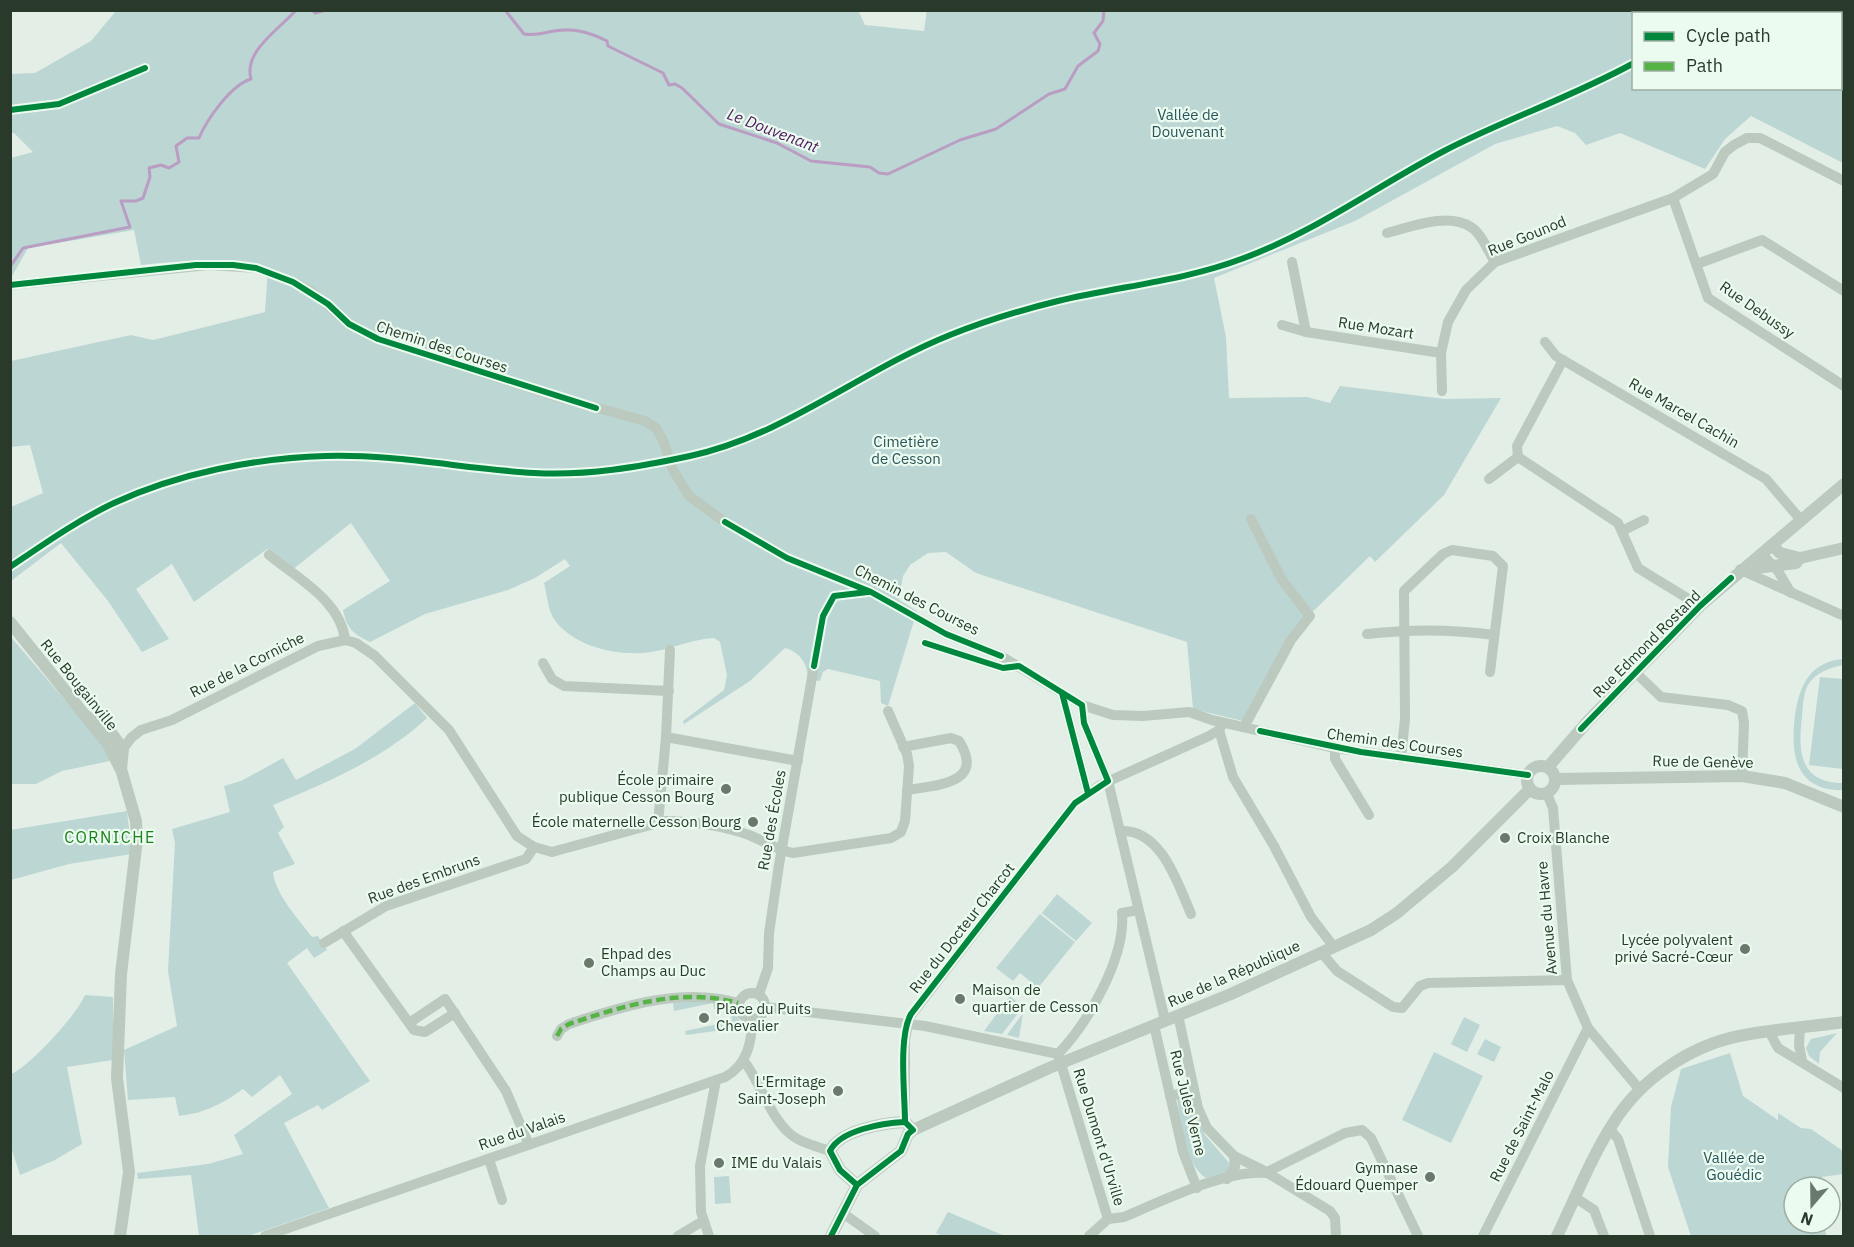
<svg xmlns="http://www.w3.org/2000/svg" width="1854" height="1247" viewBox="0 0 1854 1247" font-family="'IBM Plex Sans',sans-serif">
  <style>
    .green { fill: #bcd6d4 }
    .lines { fill: none; stroke-linecap: round; stroke-linejoin: round }
    .stream { stroke: #ba9dc3; stroke-width: 3 }
    .minor { stroke: #bbc9bf; stroke-width: 10 }
    .tertiary { stroke: #bbc9bf; stroke-width: 12 }
    .quiet { stroke: #56b346; stroke-width: 4.5; stroke-dasharray: 9 4.5; stroke-linecap: butt }
    .cycleway-casing { stroke: #ebfbf0; stroke-width: 10 }
    .cycleway { stroke: #00873e; stroke-width: 6 }
    .poi-dot { fill: #6a796c; stroke: #ebfbf0; stroke-width: 2 }
    .labels { text-anchor: middle; stroke-width: 4.5; stroke-linejoin: round; paint-order: stroke }
    .park-label { font-size: 15px; fill: #2b545a; stroke: #ebfbf0 }
    .street-label { font-size: 15px; fill: #293a2a; stroke: #ebfbf0 }
    .poi-label { font-size: 15px; fill: #293a2a; stroke: #ebfbf0; text-anchor: end }
    .water-label { font-size: 16px; font-style: italic; fill: #531b5f; stroke: #ebfbf0 }
    .neighbourhood-label { font-size: 16px; letter-spacing: 1.5px; fill: #1b821b; stroke: #ebfbf0 }
  </style>
  <rect width="100%" height="100%" fill="#e3efe6"/>
  <g class="green">
    <path d="M858,10L865,25L924,31L927,10L1742,11L1743,13L1634,14V88H1840V14L1799,13L1800,11H1843V163L1751,116L1725,139L1705,169L1620,133L1586,145L1575,133L1557,126L1495,144L1355,221L1214,278L1226,337L1229,398L1307,397L1330,403L1340,386L1445,399L1501,398L1444,495L1375,562L1370,556L1300,624L1243,721L1193,709L1187,642L976,573L946,552L928,553L910,565L903,576L899,600L917,611L888,706L881,703L880,681L828,669L823,672L820,681L808,679C808,664 800,652 785,648L750,681L684,724L683,721L724,690L727,675L720,642L714,638C692,639 672,649 651,652C619,657 573,647 554,619C548,611 547,594 544,583L570,566L565,559L535,578L508,590L425,614L370,642C353,634 347,629 343,610L390,581L351,523L292,570L267,549L194,602L172,564L136,589L169,639L142,652L108,601L61,543L11,581V507L43,493L30,445L11,447V361L131,335L153,340L265,312L268,268C225,257 185,261 141,265L134,230L28,248L11,278V158L33,152L14,133H11V74L35,73L91,41L116,11Z"/>
    <path d="M10,636L101,742L110,761L62,771L36,784H11Z"/>
    <path d="M1843,659V665C1830,668 1816,672 1808,685C1803,694 1803,707 1802,717C1798,750 1799,783 1843,783V790C1800,791 1791,761 1794,725C1797,692 1806,662 1843,659Z"/>
    <path d="M1820,677L1843,679V769L1809,765Z"/>
    <path d="M415,703L427,718C383,759 328,782 273,805L284,827L278,833L295,864L273,872C276,896 298,918 312,937L318,936L327,950L314,958L307,948L287,963L370,1081L322,1110L318,1105L284,1123L329,1208L248,1236H199L191,1175L138,1179L137,1173L208,1164L243,1154L234,1135L292,1094L280,1075L252,1097L243,1089C222,1104 205,1113 179,1116L175,1097L128,1100L124,1050L177,1026L168,971L175,843L172,829L230,812L224,786L241,781L283,758L296,780L355,749Z"/>
    <path d="M127,811L132,854L69,864L11,880L10,830Z"/>
    <path d="M1057,894L1092,923L1076,941L1042,913Z"/>
    <path d="M1040,914L1075,942L1038,988L1020,973L1013,981L996,968Z"/>
    <path d="M85,995L113,997V1060L67,1067L82,1144L55,1160L20,1175L11,1147L10,1075C31,1065 76,1016 85,995Z"/>
    <path d="M1010,996L1023,1007L1002,1034L984,1031Z"/>
    <path d="M696,1001L725,1003V1008L714,1009L713,1003L674,1011L673,1003Z"/>
    <path d="M732,1009L744,1027L686,1035L685,1031L732,1021L730,1010Z"/>
    <path d="M1023,1013L1019,1038L1007,1035Z"/>
    <path d="M1464,1017L1480,1025L1467,1052L1451,1044Z"/>
    <path d="M1837,1033L1820,1052L1819,1064L1809,1056L1806,1048L1811,1039Z"/>
    <path d="M1485,1039L1501,1047L1494,1062L1477,1054Z"/>
    <path d="M1434,1052L1483,1076L1451,1143L1402,1120Z"/>
    <path d="M1730,1053L1743,1096L1778,1120V1113L1801,1128L1811,1129L1843,1151V1174L1822,1177L1823,1187H1794V1223H1825L1826,1236H1691L1668,1167L1671,1107L1681,1069Z"/>
    <path d="M1187,1098L1205,1135L1231,1165L1226,1173L1206,1178C1184,1163 1181,1124 1177,1099Z"/>
    <path d="M729,1176L731,1203L715,1204L714,1177Z"/>
    <path d="M948,1212L1005,1236H942L936,1233Z"/>
  </g>
  <g class="lines">
    <g class="stream">
      <path d="M312,10L315,13L326,10"/>
      <path d="M505,10L524,34C536,36 543,33 554,31C574,28 589,32 607,41L608,46L663,73L669,85L675,84L682,88L719,124L777,143L811,161L870,167L879,173L888,174L960,140L996,129L1049,94L1065,89L1078,66L1098,51L1100,44L1094,33L1103,21L1104,10"/>
      <path d="M10,267L23,248L130,227L121,201H136L143,198L150,177L149,168L161,165L169,168L179,162L176,146L187,138H199C207,119 231,85 251,79C243,51 280,29 296,10"/>
    </g>
    <g class="minor">
      <path d="M1673,198L1708,298L1844,386"/>
      <path d="M1387,233C1411,227 1447,212 1471,227C1482,234 1488,251 1495,262"/>
      <path d="M1292,262L1306,332"/>
      <path d="M1697,264L1762,240L1844,291"/>
      <path d="M10,285L209,265L256,268L293,282L312,292L349,324L378,339L561,398L645,421L656,428L663,440L673,470L689,496L725,522L787,558L871,592L946,634L1001,656L1082,705L1113,715L1143,716L1189,712L1212,720L1335,748L1528,775"/>
      <path d="M1282,325L1306,332L1441,353"/>
      <path d="M1545,342L1556,356L1766,479L1800,519"/>
      <path d="M1563,360L1517,446L1518,457L1618,523L1638,568L1700,606"/>
      <path d="M1442,391L1441,353L1448,322L1466,290L1495,262L1673,198L1713,174L1725,152L1734,145L1747,138H1760L1844,181"/>
      <path d="M1489,479L1518,457"/>
      <path d="M1622,531L1644,520"/>
      <path d="M1761,553L1778,571L1791,593"/>
      <path d="M269,555C297,578 341,601 345,640"/>
      <path d="M1741,570L1844,616"/>
      <path d="M1367,634C1410,629 1452,629 1494,635"/>
      <path d="M925,643L1003,668L1018,666"/>
      <path d="M543,663L552,679L564,686L669,691"/>
      <path d="M1635,672L1661,697L1728,705L1742,711L1744,723L1742,776"/>
      <path d="M1062,693L1088,793"/>
      <path d="M1082,705L1084,723L1108,781L1165,1020"/>
      <path d="M1244,727L1291,640L1310,616L1282,580L1251,519"/>
      <path d="M1219,730L1233,777L1274,846L1311,917L1334,947"/>
      <path d="M666,737L798,761"/>
      <path d="M903,747L951,738L959,741C986,784 936,785 907,790"/>
      <path d="M116,748L123,749L131,738L141,730L172,720L318,646L345,640L356,643L375,656L449,730L517,836L534,847L552,852L665,821C691,821 724,826 749,835C764,841 777,850 793,853L891,838L901,832L905,821L909,766L907,754L888,711"/>
      <path d="M1335,748V759L1369,815"/>
      <path d="M1401,758L1405,719L1404,591L1443,554L1452,550L1493,556L1503,566L1490,672"/>
      <path d="M1547,794L1553,808L1567,980L1588,1028L1640,1090"/>
      <path d="M658,823L666,737L670,650"/>
      <path d="M1120,831C1161,828 1178,884 1191,914"/>
      <path d="M343,931L414,1030L425,1032L455,1013"/>
      <path d="M324,943L386,906L526,859L534,847"/>
      <path d="M1321,952L1337,971L1393,1007L1402,1008L1420,986L1428,983L1567,980"/>
      <circle cx="752" cy="1006" r="13"/>
      <path d="M759,994L768,968L769,933L779,865L814,666"/>
      <path d="M765,1007L925,1026L1058,1054L1108,1219"/>
      <path d="M1178,1015L1198,1108L1207,1128L1234,1156L1235,1167L1227,1179"/>
      <path d="M409,1023L445,999L506,1091L529,1145"/>
      <path d="M1154,1025L1183,1152L1197,1188"/>
      <path d="M1800,1029L1799,1045L1802,1061"/>
      <path d="M1770,1033L1778,1048L1844,1088"/>
      <path d="M557,1036L561,1029L569,1024C623,1006 682,987 738,1003"/>
      <path d="M1058,1054C1088,1023 1126,957 1122,913L1138,910"/>
      <path d="M744,1061C760,1082 768,1112 787,1131C797,1142 816,1146 830,1151"/>
      <path d="M1170,1096L1193,1091"/>
      <path d="M905,1122V1040L909,1018L1075,803L1100,785L1209,736L1219,730L1223,723"/>
      <path d="M1610,1129L1618,1139L1650,1236"/>
      <path d="M1234,1156L1261,1169L1330,1211L1335,1218L1336,1236"/>
      <path d="M489,1159L502,1200"/>
      <path d="M1265,1173L1345,1133L1362,1130L1371,1138L1418,1236"/>
      <path d="M1576,1198L1594,1210L1604,1236"/>
      <path d="M844,1214L875,1236"/>
      <path d="M265,1236L725,1077C747,1065 752,1043 752,1019"/>
      <path d="M678,1236L703,1221"/>
      <path d="M709,1236L701,1212L700,1166L716,1080"/>
      <path d="M1089,1236L1108,1219L1124,1217C1160,1202 1227,1169 1265,1173"/>
      <path d="M1483,1236L1588,1028"/>
    </g>
    <g class="tertiary">
      <path d="M1772,545L1780,553L1800,558"/>
      <path d="M1741,570L1796,563L1800,558L1844,548"/>
      <path d="M10,622L108,744L120,768"/>
      <path d="M86,716L112,734L123,749L121,769L136,821L137,839L121,974L117,1078L129,1172L120,1236"/>
      <circle cx="1541" cy="780" r="14"/>
      <path d="M1548,767L1588,721L1700,606L1844,484"/>
      <path d="M1556,779L1742,776L1785,783L1844,807"/>
      <path d="M857,1185L840,1170L830,1151C840,1130 883,1123 905,1122L913,1130"/>
      <path d="M831,1236L857,1185L901,1151L908,1134L913,1130L1049,1068L1231,994L1371,930L1397,913L1452,867L1530,789"/>
      <path d="M1557,1236C1575,1199 1591,1157 1614,1122C1641,1079 1690,1046 1739,1036C1773,1029 1809,1027 1844,1022"/>
    </g>
    <g class="quiet">
      <path d="M1702,14L1706,10"/>
      <path d="M557,1036L561,1029L569,1024C623,1006 682,987 738,1003"/>
    </g>
    <defs>
      <g id="cycleway">
        <path d="M10,110L59,104L145,68"/>
        <path d="M10,285L196,265H233L256,268L293,282L328,304L349,324L378,339L596,408"/>
        <path d="M725,522L787,558L871,592L946,634L1001,656"/>
        <path d="M10,567C44,544 78,520 114,503C179,473 256,458 326,456C396,454 465,469 534,473C587,476 639,467 690,456C786,435 860,371 950,335C985,321 1021,310 1058,301C1120,286 1184,281 1244,258C1315,232 1377,186 1444,151C1506,119 1572,97 1634,63"/>
        <path d="M814,666L823,616L834,596L868,592"/>
        <path d="M1062,693L1088,793"/>
        <path d="M1581,729L1700,606L1731,578"/>
        <path d="M1260,731L1361,752L1528,775"/>
        <path d="M905,1122C905,1095 898,1037 911,1014L1075,803L1108,781L1084,723L1082,705L1019,666L1003,668L925,643"/>
        <path d="M831,1236L857,1185L901,1151L908,1134L913,1130L905,1122C883,1123 840,1130 830,1151L840,1170L857,1185"/>
      </g>
    </defs>
    <use href="#cycleway" class="cycleway-casing"/>
    <use href="#cycleway" class="cycleway"/>
  </g>
  <g class="poi-dot">
    <circle cx="726" cy="789" r="6"/>
    <circle cx="753" cy="822" r="6"/>
    <circle cx="1505" cy="838" r="6"/>
    <circle cx="1745" cy="949" r="6"/>
    <circle cx="589" cy="963" r="6"/>
    <circle cx="960" cy="999" r="6"/>
    <circle cx="704" cy="1018" r="6"/>
    <circle cx="838" cy="1091" r="6"/>
    <circle cx="719" cy="1163" r="6"/>
    <circle cx="1430" cy="1177" r="6"/>
  </g>
  <g class="labels">
    <g class="park-label">
      <text x="1188" y="120">Vallée de<tspan x="1188" dy="17">Douvenant</tspan></text>
      <text x="906" y="447">Cimetière<tspan x="906" dy="17">de Cesson</tspan></text>
      <text x="1734" y="1163">Vallée de<tspan x="1734" dy="17">Gouédic</tspan></text>
    </g>
    <g class="street-label">
      <text transform="translate(1527 236) rotate(-22)" y="5">Rue Gounod</text>
      <text transform="translate(1757 310) rotate(35)" y="5">Rue Debussy</text>
      <text transform="translate(1376 328) rotate(9)" y="5">Rue Mozart</text>
      <text transform="translate(442 347) rotate(18)" y="5">Chemin des Courses</text>
      <text transform="translate(1684 413) rotate(30)" y="5">Rue Marcel Cachin</text>
      <text transform="translate(917 600) rotate(27)" y="5">Chemin des Courses</text>
      <text transform="translate(1647 644) rotate(-45)" y="5">Rue Edmond Rostand</text>
      <text transform="translate(247 665) rotate(-27)" y="5">Rue de la Corniche</text>
      <text transform="translate(79 685) rotate(51)" y="5">Rue Bougainville</text>
      <text transform="translate(1395 743) rotate(8)" y="5">Chemin des Courses</text>
      <text transform="translate(1703 762) rotate(1)" y="5">Rue de Genève</text>
      <text transform="translate(772 820) rotate(-80)" y="5">Rue des Écoles</text>
      <text transform="translate(424 879) rotate(-20)" y="5">Rue des Embruns</text>
      <text transform="translate(1547 918) rotate(-95)" y="5">Avenue du Havre</text>
      <text transform="translate(962 928) rotate(-52)" y="5">Rue du Docteur Charcot</text>
      <text transform="translate(1234 974) rotate(-24)" y="5">Rue de la République</text>
      <text transform="translate(1188 1103) rotate(76)" y="5">Rue Jules Verne</text>
      <text transform="translate(1522 1126) rotate(-63)" y="5">Rue de Saint-Malo</text>
      <text transform="translate(522 1131) rotate(-19)" y="5">Rue du Valais</text>
      <text transform="translate(1099 1137) rotate(73)" y="5">Rue Dumont d'Urville</text>
    </g>
    <g class="poi-label">
      <text x="714" y="785">École primaire<tspan x="714" dy="17">publique Cesson Bourg</tspan></text>
      <text x="741" y="827">École maternelle Cesson Bourg</text>
      <text x="1517" y="843" text-anchor="start">Croix Blanche</text>
      <text x="1733" y="945">Lycée polyvalent<tspan x="1733" dy="17">privé Sacré-Cœur</tspan></text>
      <text x="601" y="959" text-anchor="start">Ehpad des<tspan x="601" dy="17">Champs au Duc</tspan></text>
      <text x="972" y="995" text-anchor="start">Maison de<tspan x="972" dy="17">quartier de Cesson</tspan></text>
      <text x="716" y="1014" text-anchor="start">Place du Puits<tspan x="716" dy="17">Chevalier</tspan></text>
      <text x="826" y="1087">L'Ermitage<tspan x="826" dy="17">Saint-Joseph</tspan></text>
      <text x="731" y="1168" text-anchor="start">IME du Valais</text>
      <text x="1418" y="1173">Gymnase<tspan x="1418" dy="17">Édouard Quemper</tspan></text>
    </g>
    <g class="water-label">
      <text transform="translate(773 130) rotate(21)" y="6">Le Douvenant</text>
    </g>
    <g class="neighbourhood-label">
      <text x="110" y="843">CORNICHE</text>
    </g>
  </g>
  <rect width="1854" height="1247" fill="none" stroke="#293a2a" stroke-width="24"/>
  <rect x="1632" y="12" width="210" height="78" fill="#ebfbf0" stroke="#9daea1" stroke-width="1.5"/>
  <rect x="1644" y="32" width="30" height="9" fill="#00873e" stroke="#9daea1" stroke-width="1.5"/>
  <text x="1686" y="42" font-size="18" fill="#293a2a">Cycle path</text>
  <rect x="1644" y="62" width="30" height="9" fill="#56b346" stroke="#9daea1" stroke-width="1.5"/>
  <text x="1686" y="72" font-size="18" fill="#293a2a">Path</text>
  <g transform="translate(1812 1205) rotate(200)"><circle r="28" fill="#ebfbf0" stroke="#9daea1" stroke-width="1.5"/>
  <path d="M0-4.5L10 22L0 15L-10 22Z" fill="#6a796c"/>
  <text y="-9" font-size="16" font-weight="bold" text-anchor="middle" fill="#293a2a">N</text>
  </g>
</svg>
